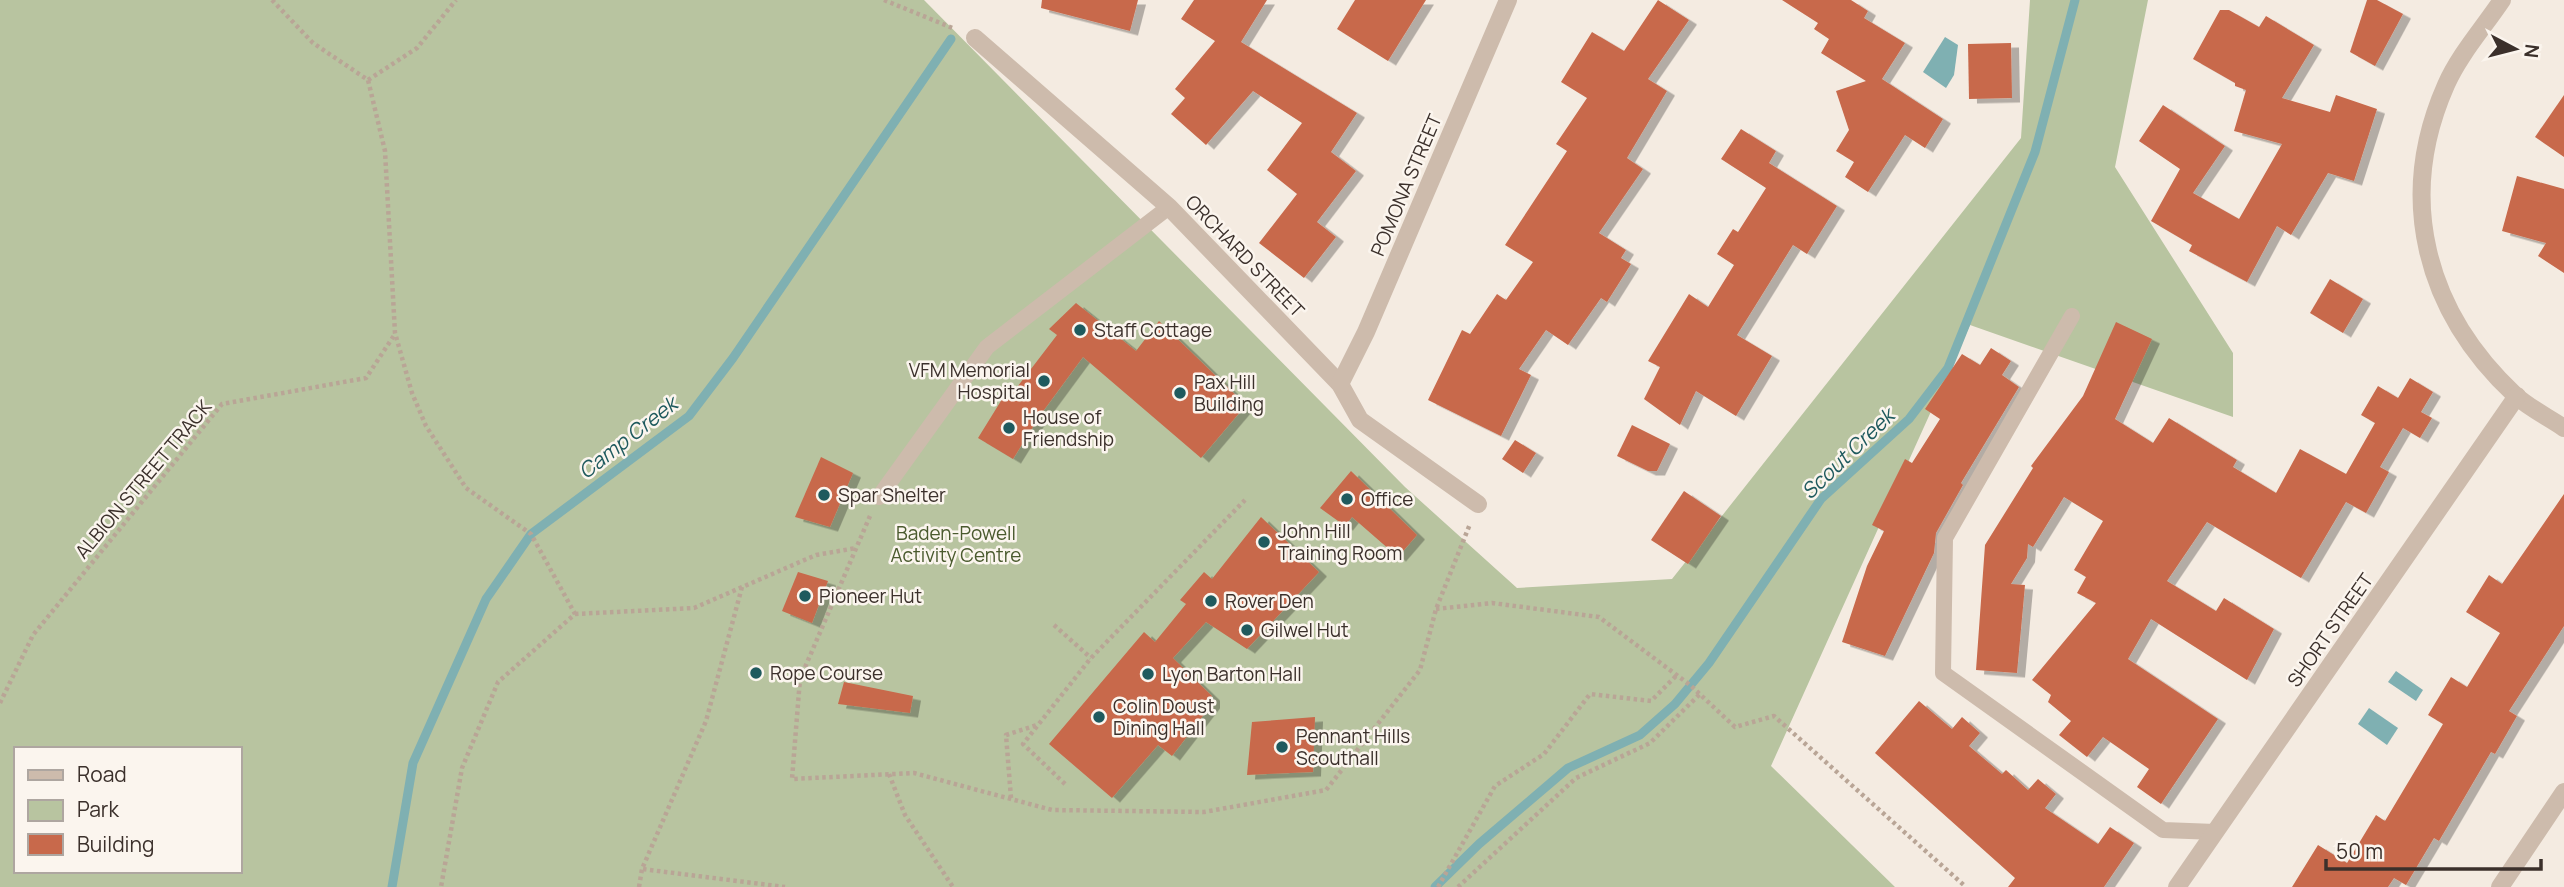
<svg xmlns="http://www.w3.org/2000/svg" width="2564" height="887" viewBox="0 0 2564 887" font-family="Manrope,sans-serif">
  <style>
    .green { fill: #b8c4a0; fill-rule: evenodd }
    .water { fill: #7fb0b2 }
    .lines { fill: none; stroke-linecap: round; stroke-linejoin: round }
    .stream { stroke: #7fb0b2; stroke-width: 9 }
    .building { fill: #c8694b; filter: url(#shadow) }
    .path { stroke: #b9a596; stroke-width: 4.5; stroke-dasharray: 3.5 3.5; stroke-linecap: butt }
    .lane { stroke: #cdbbac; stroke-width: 16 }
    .street { stroke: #cdbbac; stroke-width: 18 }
    .poi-dot { fill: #1f5a5e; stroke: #fbf5ee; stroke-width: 2.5 }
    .labels { text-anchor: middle; stroke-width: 5; stroke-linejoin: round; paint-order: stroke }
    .street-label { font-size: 19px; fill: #3b302b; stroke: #fbf5ee }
    .poi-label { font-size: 19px; fill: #3b302b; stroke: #fbf5ee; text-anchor: start }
    .park-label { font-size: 19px; fill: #4a5a2e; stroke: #fbf5ee }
    .water-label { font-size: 21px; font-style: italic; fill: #1f5a5e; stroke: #fbf5ee }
  </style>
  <defs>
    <filter id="shadow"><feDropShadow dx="8" dy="4.5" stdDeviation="0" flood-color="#0004"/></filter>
  </defs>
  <rect width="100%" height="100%" fill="#f4ebe1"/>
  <path class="green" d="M0,0H924L1405,487L1517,588L1672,579L2021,138L2030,0H2148L2115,167L2233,353V417L1970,325L1771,766L1895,887H0ZM16,749H240V871H16Z"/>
  <g class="water">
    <path d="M1945,37L1958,45L1954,75L1946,88L1923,72Z"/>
    <path d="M2396,671L2423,690L2416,701L2388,682Z"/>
    <path d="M2369,708L2398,728L2387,745L2358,724Z"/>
  </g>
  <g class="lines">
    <g class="stream">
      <path d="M392,887L413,763L486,599L531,534L689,416L733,358L951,39"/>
      <path d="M1435,887L1479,844L1568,768L1640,735L1675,704L1709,663L1821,499L1909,419L1948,368L2035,152L2075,0"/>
    </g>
  </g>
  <g class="building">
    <path d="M1042,0H1138L1130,31L1041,8Z"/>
    <path d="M1194,0H1267L1241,42L1357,113L1331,152L1356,171L1317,222L1336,237L1304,278L1259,243L1297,194L1267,170L1302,123L1253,91L1206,145L1171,114L1185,98L1175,89L1215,41L1181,19Z"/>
    <path d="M1355,0H1426L1388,61L1337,29Z"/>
    <path d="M1658,0L1689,20L1648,79L1667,91L1627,158L1643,169L1599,233L1626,250L1621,258L1631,264L1607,302L1601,298L1568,345L1546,330L1519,369L1531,375L1501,436L1428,400L1462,330L1470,334L1497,294L1506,300L1533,262L1505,245L1567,151L1556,144L1587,98L1561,82L1592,32L1624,51Z"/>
    <path d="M1782,0H1851L1868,11L1864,18L1905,43L1882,79L1943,119L1925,148L1905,135L1868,192L1845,177L1854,162L1836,151L1849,130L1836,91L1866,81L1821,53L1829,39L1814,29L1818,23Z"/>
    <path d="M2367,0H2377L2403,14L2375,66L2350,52Z"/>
    <path d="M2220,10H2229L2259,27L2266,16L2314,45L2282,98L2330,112L2336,95L2377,109L2354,181L2328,173L2291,235L2277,226L2247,282L2189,251L2192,245L2151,221L2180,169L2139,141L2163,105L2225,146L2193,193L2239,219L2282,144L2234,131L2246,90L2235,86V83L2193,59Z"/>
    <path d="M2011,43L2012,98L1969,99L1968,44Z"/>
    <path d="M2564,95V157L2535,137Z"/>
    <path d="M1741,129L1776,151L1769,163L1837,206L1807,254L1793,245L1737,335L1772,356L1736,416L1696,391L1680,425L1644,399L1660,367L1648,361L1689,294L1708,307L1734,265L1717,254L1733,229L1738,232L1766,188L1721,159Z"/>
    <path d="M2517,176L2564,189V273L2538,256L2546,243L2502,231Z"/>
    <path d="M2330,279L2363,299L2343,333L2310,313Z"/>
    <path d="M1076,303L1136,351L1159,321L1246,405L1201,458L1083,357L1041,414L1013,459L978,438L1004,396L1008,399L1057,335L1049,329Z"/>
    <path d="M2116,322L2152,339L2115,419L2153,443L2169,418L2237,460L2233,467L2276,493L2300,449L2346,474L2375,423L2361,415L2378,386L2398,398L2410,378L2433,392L2421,412L2432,418L2420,438L2403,428L2380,467L2389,472L2366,513L2346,502L2301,578L2207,522L2167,581L2216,611L2224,598L2274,629L2247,680L2151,619L2128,659L2218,719L2161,804L2137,787L2149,769L2103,737L2087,757L2059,735L2071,721L2048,702L2051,695L2032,680L2096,603L2077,593L2086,577L2074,570L2103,521L2064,497L2033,547L2028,544L2027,558L2011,584L2025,585L2017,673L1976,670L1985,545L2033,468L2031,466L2083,396Z"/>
    <path d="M1991,348L2011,361L2002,375L2019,387L1961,483L1963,485L1936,533L1934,553L1885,656L1842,642L1867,566L1884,531L1872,525L1905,459L1912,463L1940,419L1925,409L1962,354L1980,365Z"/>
    <path d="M1632,425L1670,444L1657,471H1648L1617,456Z"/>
    <path d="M1515,440L1536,453L1523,473L1502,459Z"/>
    <path d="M821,457L853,473L830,527L795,517Z"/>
    <path d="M1351,471L1417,535L1398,557L1352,517L1345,526L1320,508Z"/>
    <path d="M1684,491L1721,516L1688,564L1651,540Z"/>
    <path d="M2564,494V626L2509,711L2517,716L2495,754L2491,752L2439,841L2434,838L2406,885L2394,878L2388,887H2292L2318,845L2347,863L2376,815L2385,821L2443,724L2428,715L2451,677L2467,687L2500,633L2466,612L2489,575L2502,584Z"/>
    <path d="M1261,517L1319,572L1247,649L1206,622L1173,658L1212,696V704L1172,756L1158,745L1112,798L1049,744L1144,632L1155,642L1186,604L1180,600L1204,572L1212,579Z"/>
    <path d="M798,572L828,581L812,623L782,611Z"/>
    <path d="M844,682L913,696L910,713L838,704Z"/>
    <path d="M1919,701L1952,729L1962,717L1980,733L1969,746L2002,774L2006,770L2028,790L2038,779L2056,794L2045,808L2098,844L2110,827L2134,843L2104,887H2008L2015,878L1875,753Z"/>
    <path d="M1315,717L1313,772L1247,775L1252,722Z"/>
  </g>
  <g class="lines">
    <g class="path">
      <path d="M272,0L313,43L368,80L385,151L395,333L412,393L426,426L466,488L531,534L575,614L498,682L462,768L441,887"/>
      <path d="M884,0L955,29"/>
      <path d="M368,80L417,48L456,0"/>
      <path d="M870,516L800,679L792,779L914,773L1052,810L1204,812L1326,790L1420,670L1436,609L1470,524"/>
      <path d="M742,587L706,721L642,869L785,887"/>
      <path d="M1436,609L1492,603L1599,617L1690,685L1735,727L1774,716L1966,887"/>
      <path d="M575,614L694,608L816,555L856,548"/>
      <path d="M1054,625L1091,658"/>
      <path d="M0,703L33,635L222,404L366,378L395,334"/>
      <path d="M889,774L905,815L953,887"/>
      <path d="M1065,784L1023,744L1091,658L1245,500"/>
      <path d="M1011,798L1006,735L1037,725"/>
      <path d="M639,887L642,869"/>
      <path d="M1438,887L1495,786L1544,754L1590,694L1651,701L1677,675"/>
      <path d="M1458,887L1576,778L1650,743L1700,694"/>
    </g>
    <g class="lane">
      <path d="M2072,316L1945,538L1943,673L2163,830L2215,832"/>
      <path d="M879,497L987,347L1169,207"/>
    </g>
    <g class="street">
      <path d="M2502,0C2484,27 2459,55 2446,85C2396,198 2425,311 2515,395C2529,408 2548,417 2564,428"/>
      <path d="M975,38L1169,207L1340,384L1360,420L1478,504"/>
      <path d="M1340,384L1366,332L1508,0"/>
      <path d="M2177,887L2517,396"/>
      <path d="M2500,887L2564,792"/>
    </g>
  </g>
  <g class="poi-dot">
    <circle cx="1080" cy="330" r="7"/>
    <circle cx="1044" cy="381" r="7"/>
    <circle cx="1180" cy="393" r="7"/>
    <circle cx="1009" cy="428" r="7"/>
    <circle cx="824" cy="495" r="7"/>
    <circle cx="1347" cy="499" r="7"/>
    <circle cx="1264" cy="542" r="7"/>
    <circle cx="805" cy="596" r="7"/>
    <circle cx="1211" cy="601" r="7"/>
    <circle cx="1247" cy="630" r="7"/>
    <circle cx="756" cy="673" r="7"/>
    <circle cx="1148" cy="674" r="7"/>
    <circle cx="1099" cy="717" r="7"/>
    <circle cx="1282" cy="747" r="7"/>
  </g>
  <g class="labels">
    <g class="street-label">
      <text transform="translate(1406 185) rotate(-67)" y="7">POMONA STREET</text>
      <text transform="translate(1245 256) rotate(46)" y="7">ORCHARD STREET</text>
      <text transform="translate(143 479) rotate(-50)" y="7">ALBION STREET TRACK</text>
      <text transform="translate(2330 630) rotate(-55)" y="7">SHORT STREET</text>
    </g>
    <g class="poi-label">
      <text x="1094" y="337">Staff Cottage</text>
      <text x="1030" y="377" text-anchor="end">VFM Memorial<tspan x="1030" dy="22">Hospital</tspan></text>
      <text x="1194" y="389">Pax Hill<tspan x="1194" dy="22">Building</tspan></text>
      <text x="1023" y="424">House of<tspan x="1023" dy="22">Friendship</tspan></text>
      <text x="838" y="502">Spar Shelter</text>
      <text x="1361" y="506">Office</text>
      <text x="1278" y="538">John Hill<tspan x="1278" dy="22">Training Room</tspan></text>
      <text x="819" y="603">Pioneer Hut</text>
      <text x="1225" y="608">Rover Den</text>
      <text x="1261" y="637">Gilwel Hut</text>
      <text x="770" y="680">Rope Course</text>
      <text x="1162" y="681">Lyon Barton Hall</text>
      <text x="1113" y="713">Colin Doust<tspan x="1113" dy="22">Dining Hall</tspan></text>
      <text x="1296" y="743">Pennant Hills<tspan x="1296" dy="22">Scouthall</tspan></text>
    </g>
    <g class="park-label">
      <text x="956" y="540">Baden-Powell<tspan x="956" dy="22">Activity Centre</tspan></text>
    </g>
    <g class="water-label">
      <text transform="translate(628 438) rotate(-38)" y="7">Camp Creek</text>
      <text transform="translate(1848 454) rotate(-44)" y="7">Scout Creek</text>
    </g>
  </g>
  <rect x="14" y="747" width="228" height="126" fill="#fbf5ee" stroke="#aea6a0" stroke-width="2"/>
  <rect x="28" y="770" width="35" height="10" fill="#cdbbac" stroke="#aea6a0" stroke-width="2"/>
  <text x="77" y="782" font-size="21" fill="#3b302b">Road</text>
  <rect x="28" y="800" width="35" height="21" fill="#b8c4a0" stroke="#aea6a0" stroke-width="2"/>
  <text x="77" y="817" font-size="21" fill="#3b302b">Park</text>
  <rect x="28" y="834" width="35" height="21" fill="#c8694b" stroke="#aea6a0" stroke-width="2"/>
  <text x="77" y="852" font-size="21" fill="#3b302b">Building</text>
  <g transform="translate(2515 49) rotate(97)" stroke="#fbf5ee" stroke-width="5" paint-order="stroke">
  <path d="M0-5L12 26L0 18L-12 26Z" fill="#3b302b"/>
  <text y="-10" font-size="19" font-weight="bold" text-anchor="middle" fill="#3b302b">N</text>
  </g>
  <path d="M2326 859v10h215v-10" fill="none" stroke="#3b302b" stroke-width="3.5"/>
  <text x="2336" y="859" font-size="21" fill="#3b302b" stroke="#fbf5ee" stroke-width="5" paint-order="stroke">50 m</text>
</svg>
